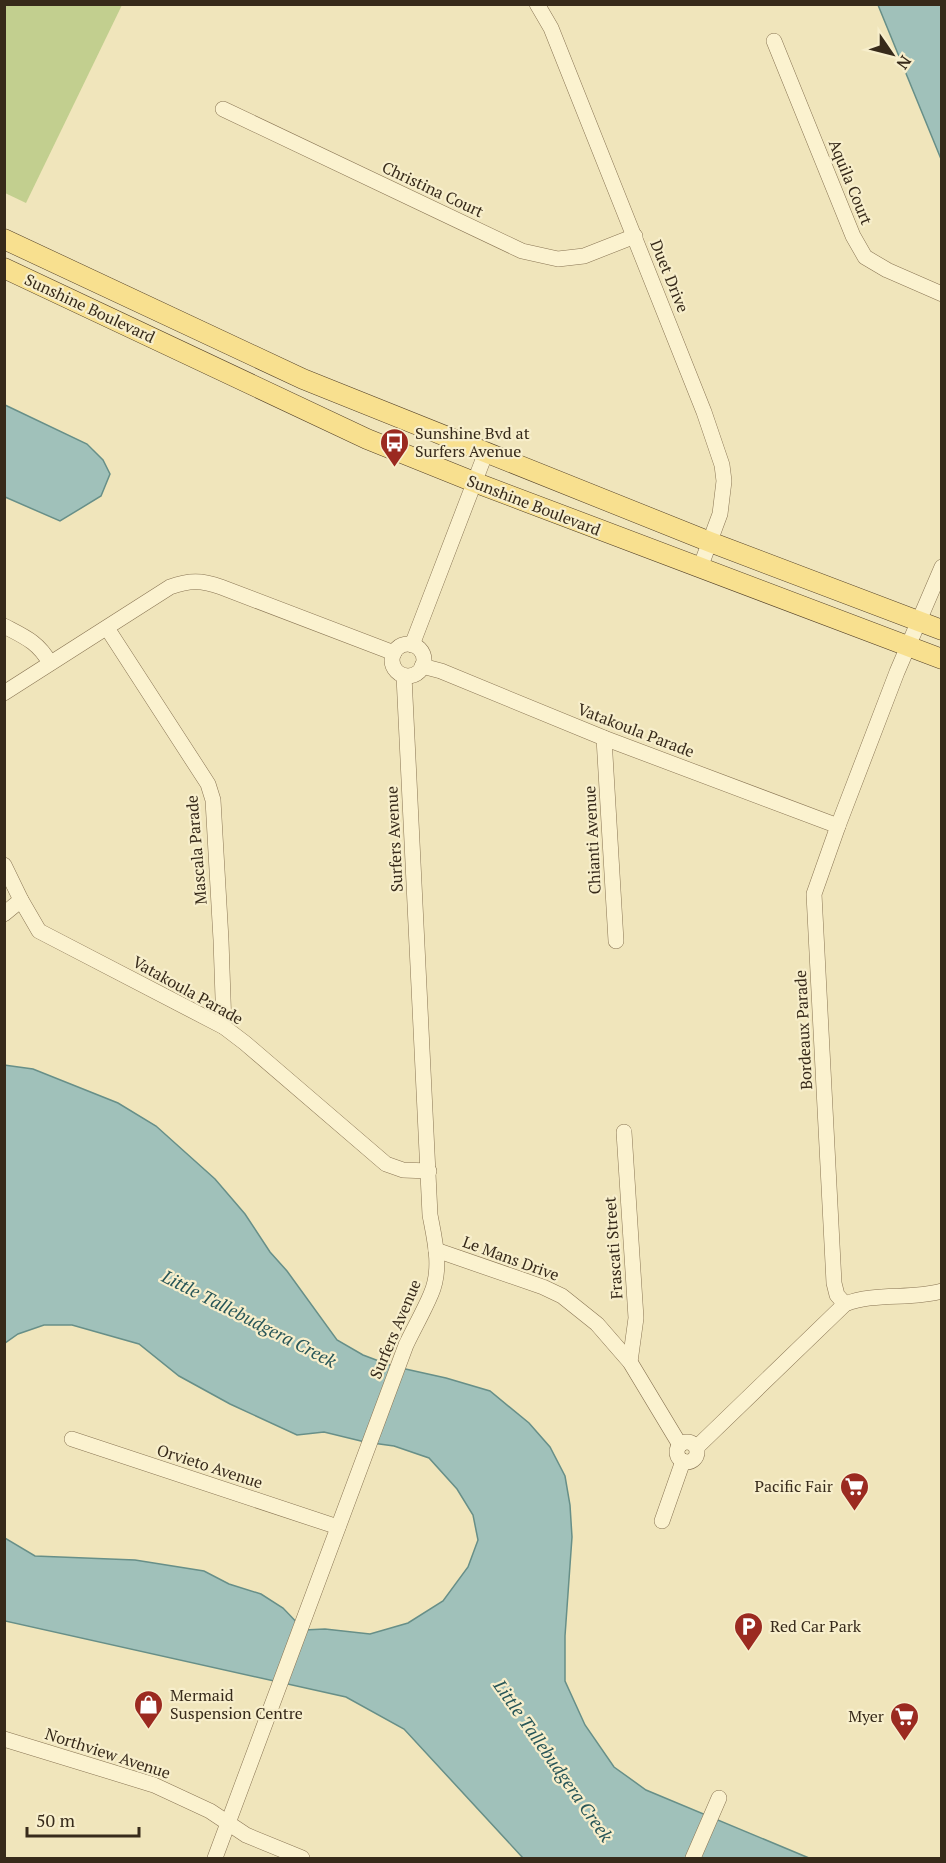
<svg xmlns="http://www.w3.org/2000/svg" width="946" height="1863" viewBox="0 0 946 1863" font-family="'PT Serif',serif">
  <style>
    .green { fill: #c2cf8f }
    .water { fill: #a0c1ba; stroke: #678f88; stroke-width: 1.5 }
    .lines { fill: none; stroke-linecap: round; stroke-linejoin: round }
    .minor-casing { stroke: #897554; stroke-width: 16 }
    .major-casing { stroke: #554229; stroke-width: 21 }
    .minor { stroke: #fbf2cf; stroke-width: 15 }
    .major { stroke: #f8e08f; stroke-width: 20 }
    .labels { text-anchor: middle; stroke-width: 4.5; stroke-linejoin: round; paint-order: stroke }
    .street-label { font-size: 16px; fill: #372a1a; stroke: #f7eecb }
    .poi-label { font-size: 16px; fill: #372a1a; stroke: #f7eecb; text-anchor: start }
    .water-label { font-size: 18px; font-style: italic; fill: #285658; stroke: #f7eecb }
  </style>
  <rect width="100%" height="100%" fill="#f0e5bb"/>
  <path class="green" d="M5,4L122,5L26,203L5,193Z"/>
  <g class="water">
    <path d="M878,5H941V159Z"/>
    <path d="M5,405L87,444L103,460L110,474L101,496L60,521L5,497Z"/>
    <path d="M4,1065L33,1069L118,1103L156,1126L215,1179L245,1214L270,1252L287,1271L337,1340L363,1355L392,1366L446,1378L490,1391L529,1423L550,1447L565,1476L570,1505L572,1537L565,1636V1681L585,1725L614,1767L646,1790L809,1858H523L404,1729L346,1697L5,1621V1538L35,1556L135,1560L204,1571L229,1584L261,1594L283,1608L304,1630L325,1629L370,1634L408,1623L443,1601L468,1567L478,1540L473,1515L457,1489L429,1458L394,1446L365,1442L324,1432L297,1435L230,1404L179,1376L139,1344L72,1325H44L18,1334L5,1343Z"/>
  </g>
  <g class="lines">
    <defs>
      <g id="minor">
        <path d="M537,4L551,28L704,412L722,465L724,481L720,514L700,568"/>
        <path d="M774,41L853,236L865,257L887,270L942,294"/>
        <path d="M223,109L522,251L558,259L584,256L635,236"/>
        <path d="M4,626C25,637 38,642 50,663"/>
        <path d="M107,628L208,784L213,800L221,940L224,1027"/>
        <circle cx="408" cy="660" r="16"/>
        <path d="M412,645L486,452"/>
        <path d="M422,666L441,671L604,738L838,826"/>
        <path d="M4,693L170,587C189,580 202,580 221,587L394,653"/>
        <path d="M604,738L616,941"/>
        <path d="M4,865L21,900L39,931L224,1027L245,1043L386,1164L403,1170L429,1171"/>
        <path d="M4,914L21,900"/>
        <path d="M624,1132L636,1318L630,1362"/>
        <path d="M436,1250L543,1287L562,1296L597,1324L630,1362L680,1445"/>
        <path d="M845,1304L837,1295L834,1283L814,894L838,826L897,672L942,567"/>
        <path d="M72,1439L338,1527"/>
        <circle cx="687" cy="1452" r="10"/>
        <path d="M697,1447L845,1304C876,1292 910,1300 942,1291"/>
        <path d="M662,1521L683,1461"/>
        <path d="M4,1739L154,1785L210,1811L246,1835L302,1858"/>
        <path d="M215,1858L406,1345C414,1328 424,1311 431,1294C442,1269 435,1241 430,1215L404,676"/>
        <path d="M693,1858L719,1798"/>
      </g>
      <g id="major">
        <path d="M4,239L303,379L710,542L942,630"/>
        <path d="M4,268L367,439L474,482L942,659"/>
      </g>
    </defs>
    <use href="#minor" class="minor-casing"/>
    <use href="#major" class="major-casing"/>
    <use href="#minor" class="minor"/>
    <use href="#major" class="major"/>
  </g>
  <defs>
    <symbol id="bus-pin" viewBox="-11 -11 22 30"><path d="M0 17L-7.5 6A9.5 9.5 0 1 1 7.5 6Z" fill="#9b2a20" stroke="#f7eecb"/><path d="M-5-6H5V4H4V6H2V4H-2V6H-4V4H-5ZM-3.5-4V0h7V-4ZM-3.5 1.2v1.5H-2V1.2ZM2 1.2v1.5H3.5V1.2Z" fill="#fff"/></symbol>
    <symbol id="supermarket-pin" viewBox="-11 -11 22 30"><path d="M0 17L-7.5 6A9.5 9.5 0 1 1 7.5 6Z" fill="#9b2a20" stroke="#f7eecb"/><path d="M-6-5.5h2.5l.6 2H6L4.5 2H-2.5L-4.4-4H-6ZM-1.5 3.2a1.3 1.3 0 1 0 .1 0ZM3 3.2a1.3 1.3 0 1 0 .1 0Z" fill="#fff"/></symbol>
    <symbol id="parking-pin" viewBox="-11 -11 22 30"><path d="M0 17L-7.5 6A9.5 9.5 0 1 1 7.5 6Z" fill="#9b2a20" stroke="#f7eecb"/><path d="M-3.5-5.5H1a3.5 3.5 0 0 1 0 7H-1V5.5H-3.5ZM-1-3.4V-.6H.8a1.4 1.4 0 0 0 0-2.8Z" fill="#fff"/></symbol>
    <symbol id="shop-pin" viewBox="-11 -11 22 30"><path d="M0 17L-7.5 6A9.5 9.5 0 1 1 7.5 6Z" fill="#9b2a20" stroke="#f7eecb"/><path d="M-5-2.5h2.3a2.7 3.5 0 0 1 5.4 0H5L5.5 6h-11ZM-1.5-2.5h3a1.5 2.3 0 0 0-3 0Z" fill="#fff"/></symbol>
  </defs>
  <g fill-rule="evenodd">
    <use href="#bus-pin" x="378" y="426" width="33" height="45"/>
    <use href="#supermarket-pin" x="838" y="1470" width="33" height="45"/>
    <use href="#parking-pin" x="732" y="1610" width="33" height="45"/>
    <use href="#shop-pin" x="132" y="1688" width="33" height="45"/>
    <use href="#supermarket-pin" x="888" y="1700" width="33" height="45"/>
  </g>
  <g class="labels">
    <g class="street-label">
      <text transform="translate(851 182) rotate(68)" y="6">Aquila Court</text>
      <text transform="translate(433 189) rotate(25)" y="6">Christina Court</text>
      <text transform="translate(670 276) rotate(68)" y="6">Duet Drive</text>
      <text transform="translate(90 308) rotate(25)" y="6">Sunshine Boulevard</text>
      <text transform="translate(534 505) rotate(21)" y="6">Sunshine Boulevard</text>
      <text transform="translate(636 730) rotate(21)" y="6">Vatakoula Parade</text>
      <text transform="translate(394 839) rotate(-93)" y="6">Surfers Avenue</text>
      <text transform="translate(592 840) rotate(-93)" y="6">Chianti Avenue</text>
      <text transform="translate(196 850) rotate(-95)" y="6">Mascala Parade</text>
      <text transform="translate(188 990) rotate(29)" y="6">Vatakoula Parade</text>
      <text transform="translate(803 1030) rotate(-93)" y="6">Bordeaux Parade</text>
      <text transform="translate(613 1248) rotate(-94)" y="6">Frascati Street</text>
      <text transform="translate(511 1258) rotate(20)" y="6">Le Mans Drive</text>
      <text transform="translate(395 1329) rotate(-67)" y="6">Surfers Avenue</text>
      <text transform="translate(210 1466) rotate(18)" y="6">Orvieto Avenue</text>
      <text transform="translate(108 1753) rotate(18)" y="6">Northview Avenue</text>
    </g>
    <g class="poi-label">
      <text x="415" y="439">Sunshine Bvd at<tspan x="415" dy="18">Surfers Avenue</tspan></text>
      <text x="833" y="1492" text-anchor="end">Pacific Fair</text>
      <text x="770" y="1632">Red Car Park</text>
      <text x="170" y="1701">Mermaid<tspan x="170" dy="18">Suspension Centre</tspan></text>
      <text x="884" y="1722" text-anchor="end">Myer</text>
    </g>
    <g class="water-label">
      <text transform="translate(249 1319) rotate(27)" y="6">Little Tallebudgera Creek</text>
      <text transform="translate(553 1761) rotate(55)" y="6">Little Tallebudgera Creek</text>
    </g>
  </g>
  <rect width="946" height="1863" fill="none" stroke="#372a1a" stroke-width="12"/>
  <g transform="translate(892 54) rotate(125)" stroke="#f7eecb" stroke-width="4.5" paint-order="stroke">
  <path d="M0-4.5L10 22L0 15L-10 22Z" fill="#372a1a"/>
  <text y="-9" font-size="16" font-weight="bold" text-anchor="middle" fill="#372a1a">N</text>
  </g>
  <path d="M27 1827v9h112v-9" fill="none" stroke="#372a1a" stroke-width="3"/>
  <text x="36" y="1827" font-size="18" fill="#372a1a" stroke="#f7eecb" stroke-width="4.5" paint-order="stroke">50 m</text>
</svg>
